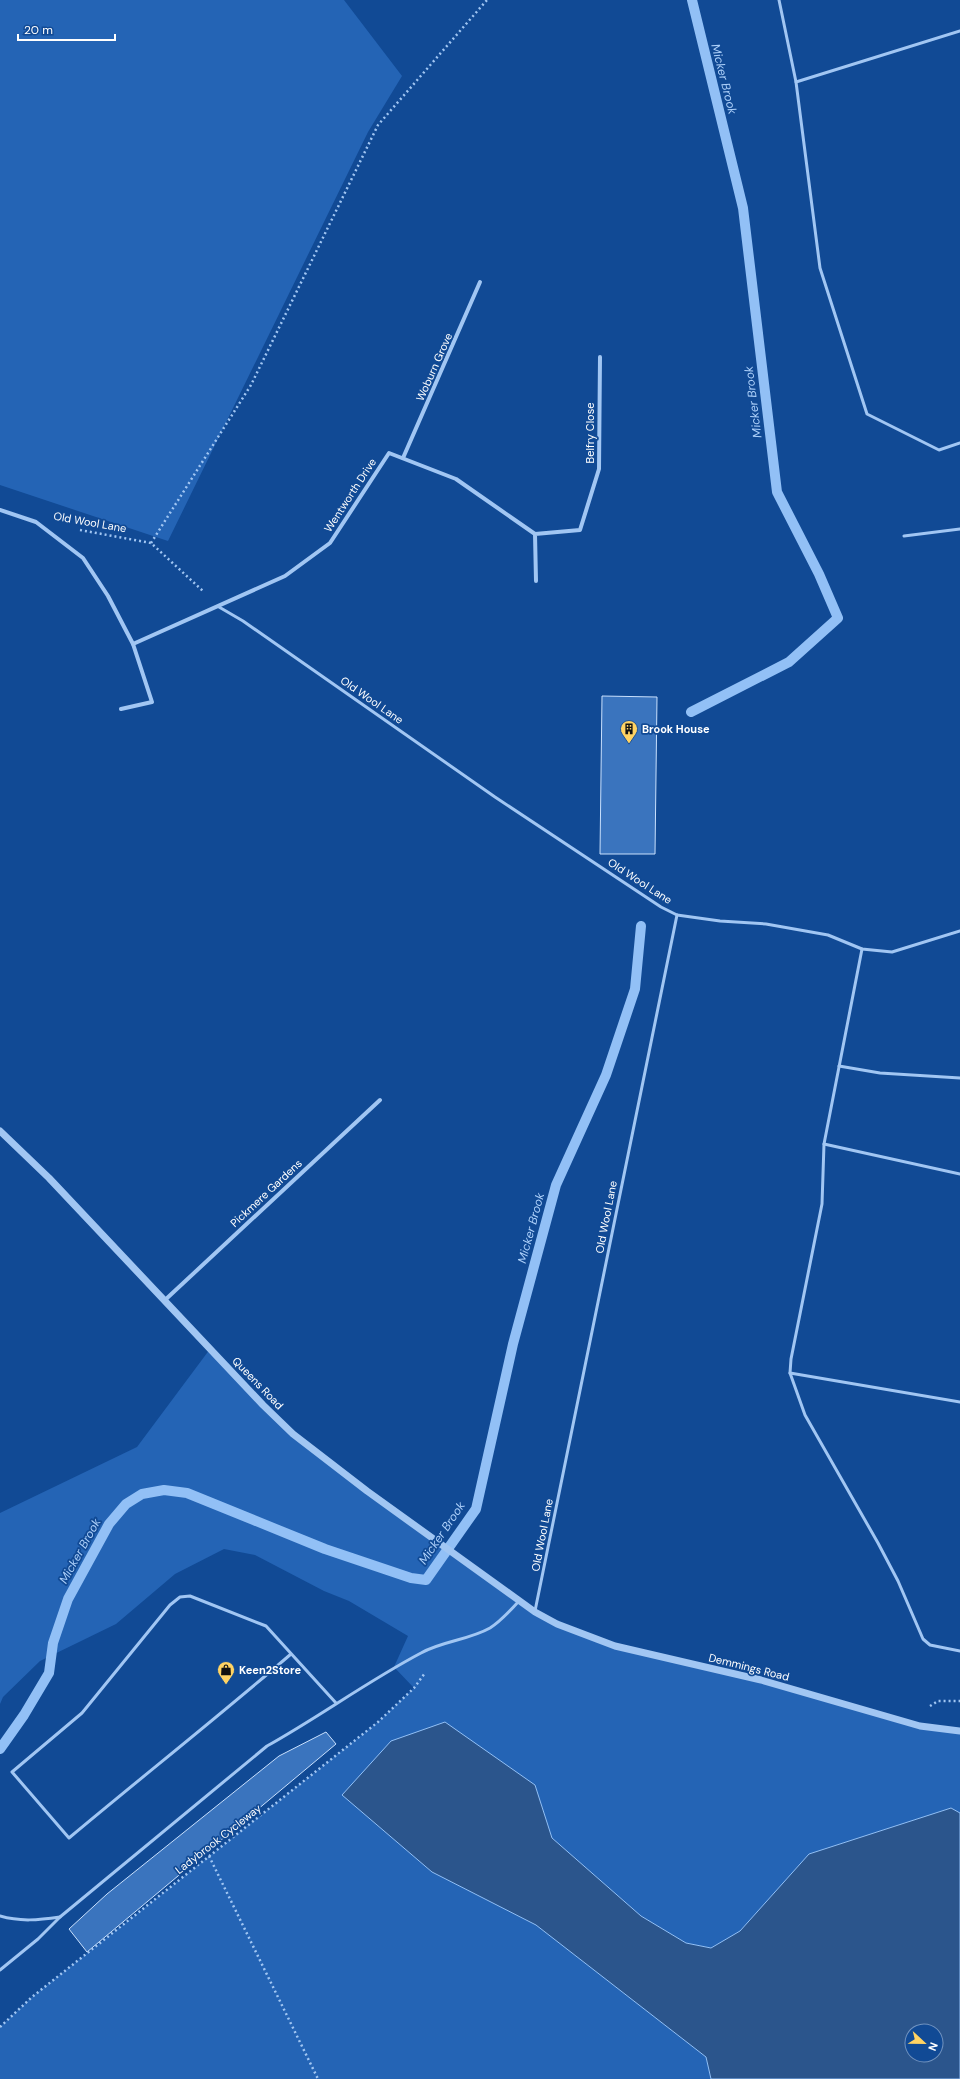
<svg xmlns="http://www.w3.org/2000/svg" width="960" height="2079" viewBox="0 0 960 2079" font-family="'DM Sans',sans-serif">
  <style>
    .green { fill: #2464b5 }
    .water { fill: #2b558c; stroke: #92c0f6; fill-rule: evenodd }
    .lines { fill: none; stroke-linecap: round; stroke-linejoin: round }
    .stream { stroke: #92c0f6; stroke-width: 10 }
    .building { fill: #3a74be; stroke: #c9e0fd }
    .path { stroke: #a1c6f3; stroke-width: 2.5; stroke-dasharray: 2 3; stroke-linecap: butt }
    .service { stroke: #a1c6f3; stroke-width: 3 }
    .minor { stroke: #a1c6f3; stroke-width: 4 }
    .tertiary { stroke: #a1c6f3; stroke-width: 7 }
    .labels { text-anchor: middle; stroke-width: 3.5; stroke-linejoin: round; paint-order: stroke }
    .street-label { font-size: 11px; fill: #fff; stroke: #114a95 }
    .poi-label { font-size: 11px; font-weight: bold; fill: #fff; stroke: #114a95; text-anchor: start }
    .water-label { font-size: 12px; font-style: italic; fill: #add0fa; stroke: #114a95 }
  </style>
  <rect width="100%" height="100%" fill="#114a95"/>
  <g class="green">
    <path d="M0,0H344L402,76L368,132L168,541L0,485Z"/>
    <path d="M210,1349L293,1434L535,1612L615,1646L761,1680L920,1726L960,1731V1813L951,1808L809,1854L740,1931L711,1948L686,1943L641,1916L552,1838L535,1785L391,1741L343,1795L432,1872L536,1925L706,2057L711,2079H0V2027L32,1997L378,1722L414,1688L394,1667L408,1636L349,1601L324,1591L255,1555L224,1549L175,1574L116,1624L40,1661L3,1697L0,1704V1513L137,1447Z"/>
  </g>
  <path class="water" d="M445,1722L535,1785L552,1838L641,1916L686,1943L711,1948L740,1931L809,1854L951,1808L960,1813V2079H711L706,2057L536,1925L432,1872L342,1795L391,1741ZM912,2031H936V2055H912Z"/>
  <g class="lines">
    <g class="stream">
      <path d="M691,712L789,662L838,618L819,574L777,492L743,208L692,0"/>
      <path d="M0,1749L24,1715L49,1673L53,1643L68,1599L109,1524L126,1504L142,1494L164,1490L187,1493L325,1549L411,1578L426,1580L476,1509L513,1344L556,1185L606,1075L635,989L641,926"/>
    </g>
  </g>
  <g class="building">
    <path d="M602,696L657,697L655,854H600Z"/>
    <path d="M326,1732L336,1744L87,1952L69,1929L107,1894L279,1756Z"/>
  </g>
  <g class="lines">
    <g class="path">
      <path d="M80,530L151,543L204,592"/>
      <path d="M151,543L251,385L378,125L487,0"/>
      <path d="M930,1706L938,1701H960"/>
      <path d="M209,1856L318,2079"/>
      <path d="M0,2027L32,1997L378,1722L414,1688L425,1673"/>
    </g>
    <g class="service">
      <path d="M779,0L796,82"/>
      <path d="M960,31L796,82L820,268L867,414L939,450L960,443"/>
      <path d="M904,536L960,529"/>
      <path d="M219,607L243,621L495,797L661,907L677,915L720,921L766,924L828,935L862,949L892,952L960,931"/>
      <path d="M862,949L824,1144L822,1204L791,1359L790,1373L805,1415L878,1543L898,1581L923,1639L930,1645L960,1651"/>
      <path d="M839,1066L880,1073L960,1078"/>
      <path d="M824,1144L960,1174"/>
      <path d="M790,1373L960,1402"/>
      <path d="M535,1611L677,915"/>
      <path d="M291,1654C218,1717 143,1776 69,1838L12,1772L82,1713L170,1605L180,1597L190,1596L266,1626L336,1703"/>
      <path d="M0,1916C20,1922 39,1920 60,1917"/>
      <path d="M0,1970L38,1939L60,1917L267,1746C319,1717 368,1681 421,1653C442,1641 469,1640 490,1628C501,1621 510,1611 519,1601"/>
    </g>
    <g class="minor">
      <path d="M403,458L480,282"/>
      <path d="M0,510L36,522L83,558L108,596L133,644L152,702L121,709"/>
      <path d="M536,581L535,534L580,530L599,469L600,357"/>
      <path d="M133,644L285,576L330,543L389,453L456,479L535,534"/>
      <path d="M165,1300L380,1100"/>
    </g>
    <path class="tertiary" d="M0,1131L49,1178L263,1405L293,1434L367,1491L535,1612L557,1624L615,1646L761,1680L920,1726L960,1731"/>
  </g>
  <defs>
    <symbol id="building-pin" viewBox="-11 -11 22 30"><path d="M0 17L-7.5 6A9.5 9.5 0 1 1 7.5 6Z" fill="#ffd363" stroke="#114a95"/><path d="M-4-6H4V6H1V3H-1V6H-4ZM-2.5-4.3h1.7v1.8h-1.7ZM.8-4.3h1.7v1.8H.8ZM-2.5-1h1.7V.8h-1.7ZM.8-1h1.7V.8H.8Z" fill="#111"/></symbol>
    <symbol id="shop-pin" viewBox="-11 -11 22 30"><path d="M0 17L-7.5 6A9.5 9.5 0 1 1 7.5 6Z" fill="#ffd363" stroke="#114a95"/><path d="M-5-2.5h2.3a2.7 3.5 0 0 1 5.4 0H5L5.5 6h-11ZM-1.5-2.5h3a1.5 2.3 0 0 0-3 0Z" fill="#111"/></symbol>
  </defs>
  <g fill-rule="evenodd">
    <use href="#building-pin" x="619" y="719" width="20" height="27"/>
    <use href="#shop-pin" x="216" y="1660" width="20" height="27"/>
  </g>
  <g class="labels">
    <g class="street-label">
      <text transform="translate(434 367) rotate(-66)" y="4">Woburn Grove</text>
      <text transform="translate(590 433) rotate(-90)" y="4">Belfry Close</text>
      <text transform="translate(350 495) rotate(-57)" y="4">Wentworth Drive</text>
      <text transform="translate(90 522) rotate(10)" y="4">Old Wool Lane</text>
      <text transform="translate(372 700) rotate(35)" y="4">Old Wool Lane</text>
      <text transform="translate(640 881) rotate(33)" y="4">Old Wool Lane</text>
      <text transform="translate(266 1193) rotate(-43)" y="4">Pickmere Gardens</text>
      <text transform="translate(606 1217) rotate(-79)" y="4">Old Wool Lane</text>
      <text transform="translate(258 1383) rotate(46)" y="4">Queens Road</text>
      <text transform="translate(542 1535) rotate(-79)" y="4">Old Wool Lane</text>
      <text transform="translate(749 1667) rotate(14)" y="4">Demmings Road</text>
      <text transform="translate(218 1839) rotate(-38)" y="4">Ladybrook Cycleway</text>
    </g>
    <g class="poi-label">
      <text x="642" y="733">Brook House</text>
      <text x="239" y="1674">Keen2Store</text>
    </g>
    <g class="water-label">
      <text transform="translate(724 79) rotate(76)" y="4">Micker Brook</text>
      <text transform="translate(753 402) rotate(-97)" y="4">Micker Brook</text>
      <text transform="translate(531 1228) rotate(-75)" y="4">Micker Brook</text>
      <text transform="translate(442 1533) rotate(-56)" y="4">Micker Brook</text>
      <text transform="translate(80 1551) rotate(-61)" y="4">Micker Brook</text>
    </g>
  </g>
  <g transform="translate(924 2043) rotate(112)"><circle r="19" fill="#114a95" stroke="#7092bf"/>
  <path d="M0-3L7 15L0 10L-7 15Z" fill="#ffd363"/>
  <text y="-6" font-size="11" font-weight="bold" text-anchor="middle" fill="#ffffff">N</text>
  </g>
  <path d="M18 34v6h97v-6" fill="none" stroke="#ffffff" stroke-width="2"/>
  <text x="24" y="34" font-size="12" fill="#ffffff" stroke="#114a95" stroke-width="3" paint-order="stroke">20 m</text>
</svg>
